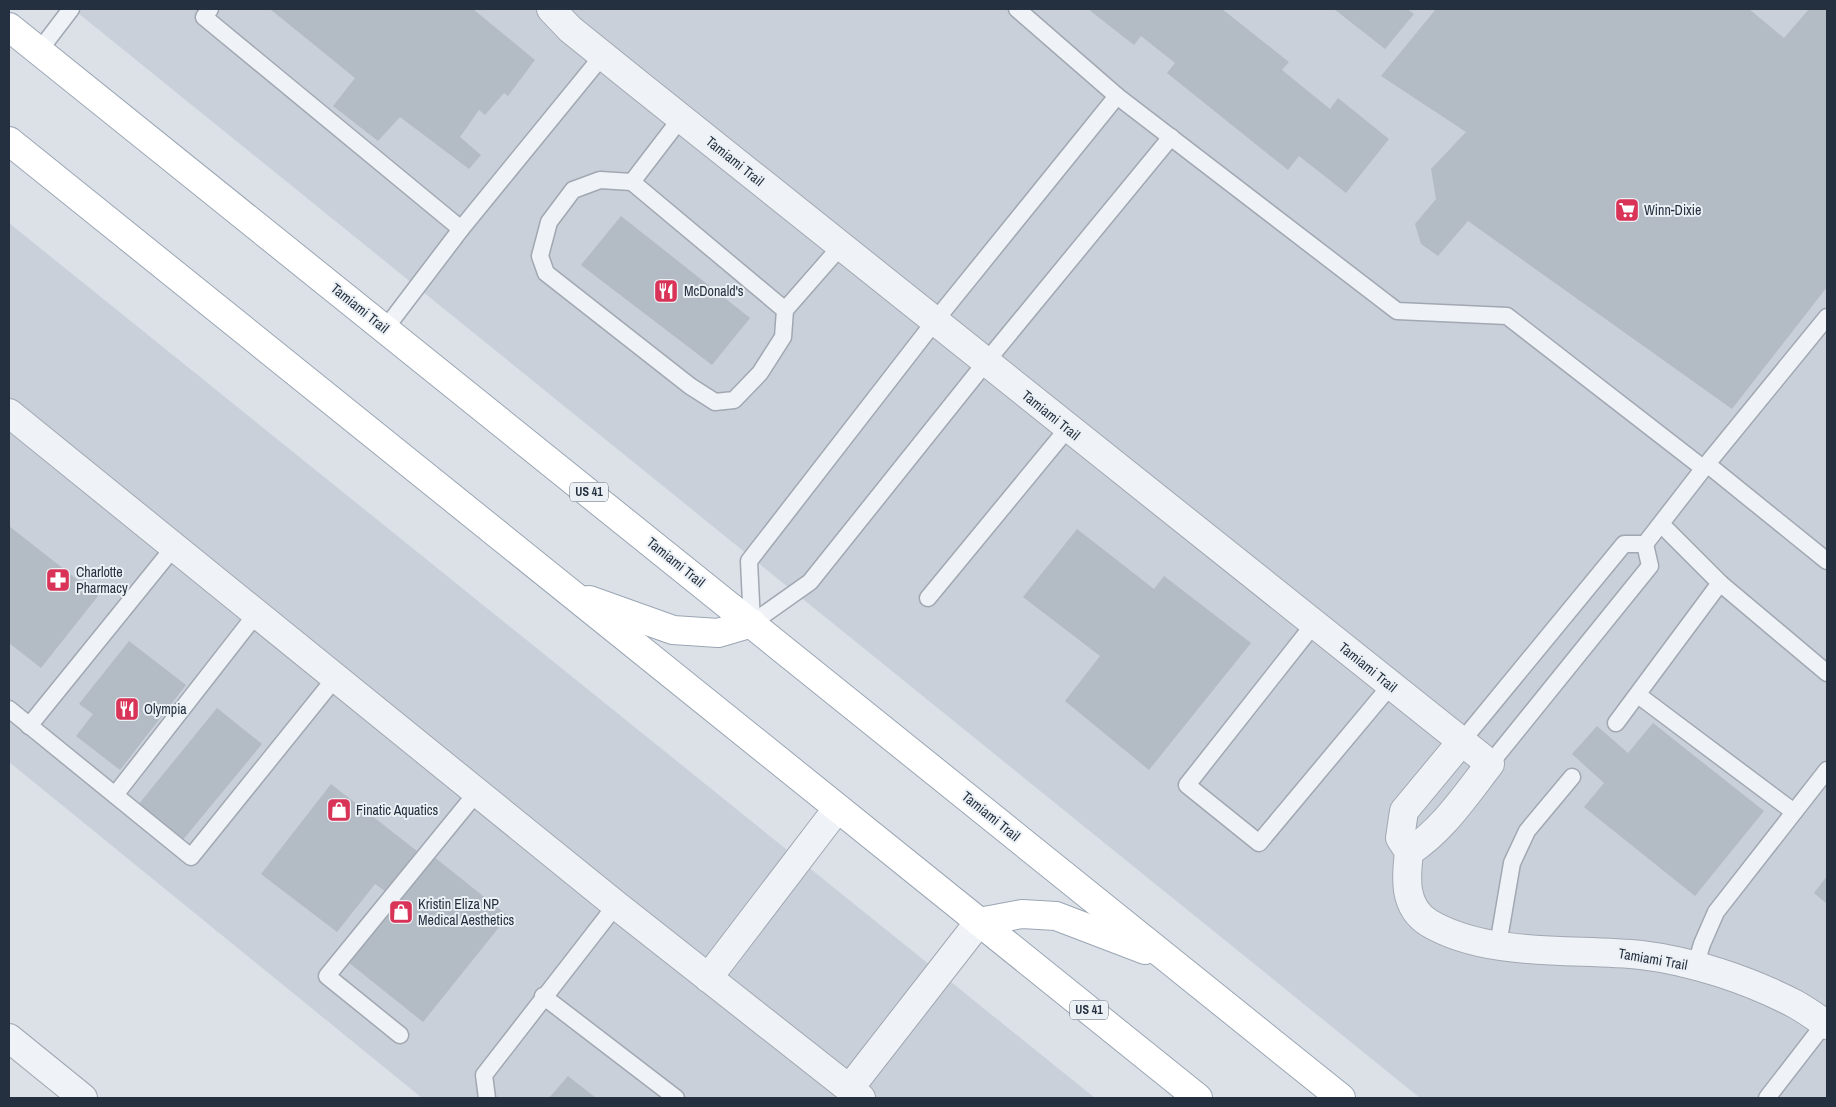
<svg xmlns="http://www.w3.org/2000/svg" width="1836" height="1107" viewBox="0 0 1836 1107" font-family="'Archivo Narrow',sans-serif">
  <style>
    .built { fill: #cad0da }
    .building { fill: #b3bbc5 }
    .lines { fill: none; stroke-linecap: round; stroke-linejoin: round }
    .service-casing { stroke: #a1a8b2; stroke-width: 19 }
    .minor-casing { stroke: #a1a8b2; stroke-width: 30 }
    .primary-casing { stroke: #9aa6b4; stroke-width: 30 }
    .service { stroke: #eff2f6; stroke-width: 16 }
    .minor { stroke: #eff2f6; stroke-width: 28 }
    .primary { stroke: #fff; stroke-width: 28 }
    .labels { text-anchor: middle; stroke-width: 4; stroke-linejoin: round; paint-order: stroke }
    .shield { fill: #ebf0f5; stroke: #606a76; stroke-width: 1 }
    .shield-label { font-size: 12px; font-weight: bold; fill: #24303f }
    .street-label { font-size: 14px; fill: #24303f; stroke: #ebf0f5 }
    .poi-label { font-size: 14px; fill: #24303f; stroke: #ebf0f5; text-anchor: start }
  </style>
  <rect width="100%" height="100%" fill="#dce1e8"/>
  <g class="built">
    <path d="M73,9H1827V1098H1420Z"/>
    <path d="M9,223L1095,1098H422L9,762Z"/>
  </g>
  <g class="building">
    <path d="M270,9H473L535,60L508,96L504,93L485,115L479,110L460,137L481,155L469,169L400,117L378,141L333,106L355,78Z"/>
    <path d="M1088,9H1222L1289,62L1282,70L1330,109L1338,98L1389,139L1346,193L1299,156L1288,170L1167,73L1175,63L1141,36L1134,45Z"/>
    <path d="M1334,9H1407L1414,14L1385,49Z"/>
    <path d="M1436,9H1749L1784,38L1809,9H1827V287L1732,409L1468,221L1438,256L1421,244L1415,224L1436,199L1431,169L1466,132L1381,76Z"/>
    <path d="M621,216L750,318L712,365L581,265Z"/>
    <path d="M9,526L98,596L41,668L9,643Z"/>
    <path d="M1077,529L1154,589L1164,576L1251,643L1149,770L1065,701L1100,656L1023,597Z"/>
    <path d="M129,641L186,685L120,770L76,736L93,714L79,704Z"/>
    <path d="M217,708L262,744L182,841L138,805Z"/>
    <path d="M1653,723L1764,811L1695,896L1584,807L1604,783L1572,754L1597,726L1628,753Z"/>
    <path d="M331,784L417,851L385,891L375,884L337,932L261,874Z"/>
    <path d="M433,856L508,916L423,1022L348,962Z"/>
    <path d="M1827,876V904L1814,893Z"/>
    <path d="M568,1076L596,1098H549Z"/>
  </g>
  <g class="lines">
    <defs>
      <g id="service">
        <path d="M210,9L204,17L461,229L603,55"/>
        <path d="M1017,9L1117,96L1397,311L1507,316L1703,468"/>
        <path d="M39,51L71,9"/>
        <path d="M681,118L632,182L785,310L841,246"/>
        <path d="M632,182L600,180L573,190L549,222L540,256L546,273L690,386L715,402L734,400L760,373L783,337L785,310"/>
        <path d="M385,329L461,229"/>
        <path d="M1707,464L1827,561"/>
        <path d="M1645,544L1707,464L1827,317"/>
        <path d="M1720,583L1827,673"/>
        <path d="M928,598L1068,428"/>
        <path d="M752,623L749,561L935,321L1117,96"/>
        <path d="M752,623L810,582L986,362L1171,137"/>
        <path d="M1314,624L1187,785L1259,843L1391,685"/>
        <path d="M1638,695L1794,812"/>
        <path d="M9,709L191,857L336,677"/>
        <path d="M1616,723L1720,583L1661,524"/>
        <path d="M29,726L174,547"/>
        <path d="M1462,741L1624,544H1645"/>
        <path d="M1490,764L1650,566L1645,544"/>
        <path d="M115,795L257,613"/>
        <path d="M1498,945L1512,863L1527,831L1572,777"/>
        <path d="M1695,967L1702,944L1716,912L1827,770"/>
        <path d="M543,996L676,1098"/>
        <path d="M400,1035L327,976L478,791"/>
        <path d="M487,1098L484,1075L616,905"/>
        <path d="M1767,1098L1825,1023"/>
      </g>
      <g id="minor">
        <path d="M551,9L570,29L632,79L1490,764C1465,796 1443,830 1409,852"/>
        <path d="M9,413L616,905L861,1098"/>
        <path d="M1462,741L1404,811L1400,838L1409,852C1406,877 1403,907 1429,923C1488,958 1575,948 1641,955C1692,961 1749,980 1795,1004C1806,1010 1817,1018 1827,1025"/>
        <path d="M708,978L837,809"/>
        <path d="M9,1038L83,1098"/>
        <path d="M849,1089L979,922"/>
      </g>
      <g id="primary">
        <path d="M9,27L1341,1098"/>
        <path d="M9,141L1198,1098"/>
        <path d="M589,600L673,630L718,633L752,623"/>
        <path d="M979,922L1022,914L1056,916L1145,950"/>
      </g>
    </defs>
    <use href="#service" class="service-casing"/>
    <use href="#minor" class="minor-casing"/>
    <use href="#primary" class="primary-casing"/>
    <use href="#service" class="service"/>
    <use href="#minor" class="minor"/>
    <use href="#primary" class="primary"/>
  </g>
  <defs>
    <symbol id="supermarket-square" viewBox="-11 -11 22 22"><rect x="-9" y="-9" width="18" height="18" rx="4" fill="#d93457" stroke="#ebf0f5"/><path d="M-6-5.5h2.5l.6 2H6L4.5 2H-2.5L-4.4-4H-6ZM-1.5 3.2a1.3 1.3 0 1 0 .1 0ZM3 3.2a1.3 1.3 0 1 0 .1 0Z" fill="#fff"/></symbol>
    <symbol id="restaurant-square" viewBox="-11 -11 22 22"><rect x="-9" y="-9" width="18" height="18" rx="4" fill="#d93457" stroke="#ebf0f5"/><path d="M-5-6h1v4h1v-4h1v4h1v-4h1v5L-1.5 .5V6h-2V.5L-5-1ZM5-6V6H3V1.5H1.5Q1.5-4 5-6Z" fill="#fff"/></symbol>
    <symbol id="pharmacy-square" viewBox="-11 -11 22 22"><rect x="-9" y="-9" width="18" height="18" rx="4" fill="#d93457" stroke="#ebf0f5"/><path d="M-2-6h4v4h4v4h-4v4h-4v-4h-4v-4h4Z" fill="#fff"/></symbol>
    <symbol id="shop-square" viewBox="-11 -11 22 22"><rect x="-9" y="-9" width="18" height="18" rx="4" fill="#d93457" stroke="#ebf0f5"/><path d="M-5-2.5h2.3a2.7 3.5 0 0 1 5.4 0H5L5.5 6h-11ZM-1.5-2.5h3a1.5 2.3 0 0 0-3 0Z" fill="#fff"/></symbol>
  </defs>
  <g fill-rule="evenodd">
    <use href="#supermarket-square" x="1613" y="196" width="28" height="28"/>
    <use href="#restaurant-square" x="652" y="277" width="28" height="28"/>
    <use href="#pharmacy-square" x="44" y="566" width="28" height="28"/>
    <use href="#restaurant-square" x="113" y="695" width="28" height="28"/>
    <use href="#shop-square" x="325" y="796" width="28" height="28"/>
    <use href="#shop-square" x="387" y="898" width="28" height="28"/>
  </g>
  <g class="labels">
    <g class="shield">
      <rect x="570" y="482.5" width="38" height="19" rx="4"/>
      <rect x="1070" y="1000.5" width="38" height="19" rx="4"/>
    </g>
    <g class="shield-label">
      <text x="589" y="496">US 41</text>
      <text x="1089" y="1014">US 41</text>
    </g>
    <g class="street-label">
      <text transform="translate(735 161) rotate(39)" y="5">Tamiami Trail</text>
      <text transform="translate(360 308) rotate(39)" y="5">Tamiami Trail</text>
      <text transform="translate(1051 415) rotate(39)" y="5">Tamiami Trail</text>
      <text transform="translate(676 562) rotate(39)" y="5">Tamiami Trail</text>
      <text transform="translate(1368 667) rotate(39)" y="5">Tamiami Trail</text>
      <text transform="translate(991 816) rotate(39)" y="5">Tamiami Trail</text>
      <text transform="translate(1653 959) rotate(10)" y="5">Tamiami Trail</text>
    </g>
    <g class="poi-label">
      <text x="1644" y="215">Winn-Dixie</text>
      <text x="684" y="296">McDonald's</text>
      <text x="76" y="577">Charlotte<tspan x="76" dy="16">Pharmacy</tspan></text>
      <text x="144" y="714">Olympia</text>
      <text x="356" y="815">Finatic Aquatics</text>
      <text x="418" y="909">Kristin Eliza NP<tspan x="418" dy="16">Medical Aesthetics</tspan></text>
    </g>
  </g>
  <rect width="1836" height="1107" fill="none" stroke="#24303f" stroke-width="20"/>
</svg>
